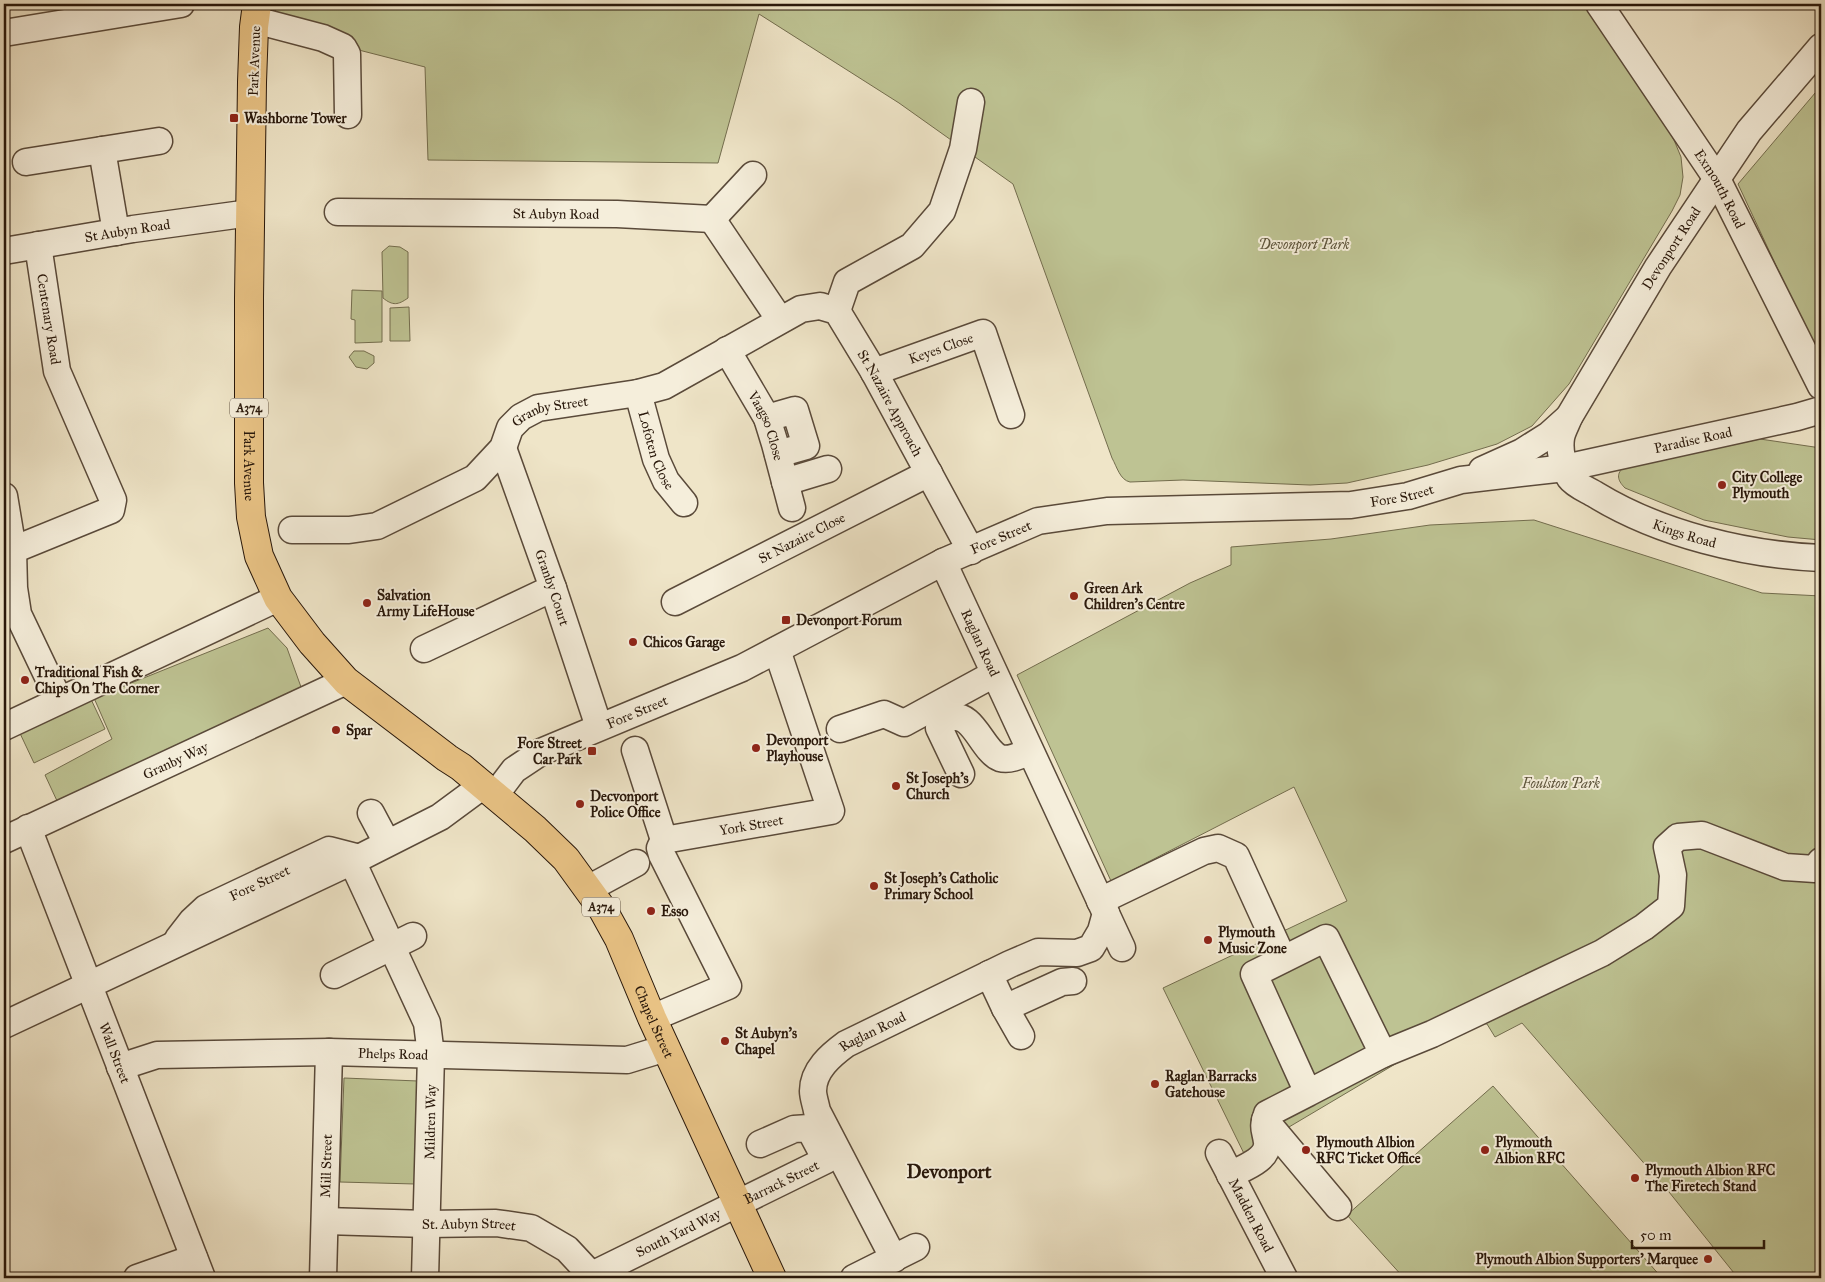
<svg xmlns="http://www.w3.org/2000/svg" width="1825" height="1282" viewBox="0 0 1825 1282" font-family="'IM FELL Great Primer',serif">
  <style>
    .green { fill: #bec393; stroke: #736d4e }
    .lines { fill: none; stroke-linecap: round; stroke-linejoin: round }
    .minor-casing { stroke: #5a4a3a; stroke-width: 29 }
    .major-casing { stroke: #28170a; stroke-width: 30 }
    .minor { stroke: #f5eedb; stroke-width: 26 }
    .major { stroke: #e8c284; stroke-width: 28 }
    .poi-dot { fill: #8f2418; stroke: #f5eedb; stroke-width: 2 }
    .labels { text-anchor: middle; stroke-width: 4; stroke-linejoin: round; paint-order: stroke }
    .shield { fill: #f5eedb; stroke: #665849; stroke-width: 1 }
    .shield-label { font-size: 12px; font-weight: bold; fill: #28170a }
    .street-label { font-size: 14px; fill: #28170a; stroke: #f5eedb }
    .poi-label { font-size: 14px; font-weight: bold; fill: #28170a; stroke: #f5eedb; text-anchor: start }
    .park-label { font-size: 14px; font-style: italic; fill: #5c533a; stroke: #f5eedb }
    .district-label { font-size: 19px; font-weight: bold; fill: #28170a; stroke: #f5eedb }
  </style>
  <rect width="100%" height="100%" fill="#efe5c8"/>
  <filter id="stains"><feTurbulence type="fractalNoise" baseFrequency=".004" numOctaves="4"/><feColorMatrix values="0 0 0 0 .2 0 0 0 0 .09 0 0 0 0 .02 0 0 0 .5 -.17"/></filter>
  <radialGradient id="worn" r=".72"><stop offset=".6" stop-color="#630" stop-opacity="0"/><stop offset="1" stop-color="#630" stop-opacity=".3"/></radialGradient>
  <g class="green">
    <path d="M276,4H1587L1662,118L1674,140L1681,157L1683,177L1680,195L1672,211L1569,384L1532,426L1497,444L1428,465L1347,483L1310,485L1183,480L1130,482C1120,480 1117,467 1112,458L1013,184L899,103L759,14L718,163L428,160L425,67L273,28Z"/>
    <path d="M1821,86V362L1738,184Z"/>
    <path d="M389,246L400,247L408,252V298C398,305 393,306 383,298L382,252Z"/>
    <path d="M352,290L382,291V342L355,343V320L351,319Z"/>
    <path d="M409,307L410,341H390V308Z"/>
    <path d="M354,351H364L374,356V363L367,369L356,367L349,357Z"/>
    <path d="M1760,439L1821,448V540L1788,537L1704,520L1625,488C1619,482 1615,475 1623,468Z"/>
    <path d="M1534,520L1762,593L1821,596V1278H1738L1669,1192L1522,1023L1495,1037L1487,1024L1474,1022L1402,1060L1289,1127L1254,1174L1163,988L1347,901L1294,787L1111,881L1017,675L1190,583L1231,565V547L1331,539L1430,525Z"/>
    <path d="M268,628L287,648L301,687L58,803L45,775L112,739L94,698Z"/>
    <path d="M89,695L105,729L34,763L17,727Z"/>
    <path d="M344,1078L418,1081L415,1184L340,1182Z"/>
    <path d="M1493,1086L1662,1278H1404L1347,1215Z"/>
  </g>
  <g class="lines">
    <defs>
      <g id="minor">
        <path id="s1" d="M1599,4L1717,179L1821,386"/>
        <path d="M255,20L323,38L343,47L347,54L348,115"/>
        <path d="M4,33L181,4"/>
        <path id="s2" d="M1821,47L1749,131L1658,267L1569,417C1567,423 1562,431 1561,438C1559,451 1563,467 1570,478C1575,485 1588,490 1596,495C1660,534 1746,555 1821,558"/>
        <path d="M102,150L116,232"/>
        <path d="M26,162L159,141"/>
        <path id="s3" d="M338,212L617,214L712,219"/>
        <path d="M712,219L780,320"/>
        <path d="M712,219L753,175"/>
        <path id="s4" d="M4,251L133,229L250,213"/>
        <path d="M837,311L847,282L912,246L942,211L963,149L971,102"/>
        <path id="s5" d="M727,350L767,418L775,444L792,508"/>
        <path id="s6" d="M874,372L983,333L1011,415"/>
        <path id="s7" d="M638,393L656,459L666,481L684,503"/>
        <path d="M767,418L795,410L806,446L778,454"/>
        <path id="s8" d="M503,448L553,588L599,727"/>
        <path d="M1482,470L1522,452L1549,435L1569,417"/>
        <path d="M785,482L828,469"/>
        <path d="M4,496L13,550L14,588L18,614L59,700"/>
        <path id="s9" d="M292,530H349L377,526L475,478L503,448L510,428L521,417L538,408L638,393L664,386L801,309L820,306L837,311L874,372L971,551"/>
        <path d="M13,550L111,510L113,500L57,371L38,245"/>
        <path id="s10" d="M943,562L1122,948"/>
        <path id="s11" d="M675,602L929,473"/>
        <path d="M424,649L553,588"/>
        <path d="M4,727L278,598"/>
        <path d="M840,729L884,714L904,723L994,674"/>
        <path d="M635,750L664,840"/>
        <path d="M961,774L939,728C941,723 944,720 950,718C973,710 982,751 1000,758C1010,761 1021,755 1030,751"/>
        <path id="s12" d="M495,795L514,770L541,752L742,668L943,562L1038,521L1107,511L1351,505L1408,496L1461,480L1565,468L1797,417L1821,410"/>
        <path d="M371,813L387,843"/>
        <path id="s13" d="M28,828L202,1278"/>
        <path id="s14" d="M4,840L346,681"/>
        <path d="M352,861L427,1023L431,1055L425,1278"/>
        <path d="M588,889L636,863"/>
        <path d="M1100,901L1204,851L1218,848L1236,856L1283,959"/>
        <path id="s15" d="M178,939L192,921L206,908L329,850L360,858"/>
        <path d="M989,974L1005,1008L1062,982L1073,981"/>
        <path d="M334,975L413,936"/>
        <path d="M1005,1008L1021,1036"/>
        <path id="s16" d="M652,1018L728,986L662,855L660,848L664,840L831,811L777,650"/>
        <path d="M4,1025L359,858L440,817L482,786"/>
        <path d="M1383,1054L1432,1034L1602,953L1644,927L1671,906L1673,875L1667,847L1678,837L1702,835L1785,867L1815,869L1821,861"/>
        <path id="s17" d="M120,1067L157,1055L329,1052L627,1060L666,1048"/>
        <path d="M1265,1120L1338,1207"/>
        <path id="s18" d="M1219,1153L1284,1278"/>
        <path d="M1230,1175C1243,1168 1269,1160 1267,1142C1265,1128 1262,1129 1267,1114L1308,1093L1254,974L1326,938L1383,1054L1308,1093"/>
        <path id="s19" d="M325,1221L427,1224L496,1223L531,1228L567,1249L594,1278"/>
        <path id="s20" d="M894,1259L817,1111C816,1105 813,1097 813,1091C813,1070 831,1055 846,1044L1010,964L1038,952L1077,953L1091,948L1101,931L1106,913"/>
        <path id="s21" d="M592,1275L826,1160L809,1128L794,1129L760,1144"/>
        <path d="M137,1278L194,1258"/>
        <path id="s22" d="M323,1278L329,1052"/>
        <path d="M854,1278L916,1247"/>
      </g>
      <g id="major">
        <path id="s23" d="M257,4L254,27L252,82L249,298V483L251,517L259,556L278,598L312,643L346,681L447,758L461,767L535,829L566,859L603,910L619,939L652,1018L772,1278"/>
      </g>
    </defs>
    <use href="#minor" class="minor-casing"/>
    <use href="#major" class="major-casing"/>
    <use href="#minor" class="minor"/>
    <use href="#major" class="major"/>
  </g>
  <g class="poi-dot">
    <rect x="229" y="113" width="10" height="10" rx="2.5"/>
    <circle cx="1722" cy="485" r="5"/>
    <circle cx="1074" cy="596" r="5"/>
    <circle cx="367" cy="603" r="5"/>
    <rect x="781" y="615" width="10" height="10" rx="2.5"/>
    <circle cx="633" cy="642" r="5"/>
    <circle cx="25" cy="680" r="5"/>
    <circle cx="336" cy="730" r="5"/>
    <circle cx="756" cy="748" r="5"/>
    <rect x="587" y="746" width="10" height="10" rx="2.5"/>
    <circle cx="896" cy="786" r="5"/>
    <circle cx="580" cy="804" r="5"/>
    <circle cx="874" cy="886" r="5"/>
    <circle cx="651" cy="911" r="5"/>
    <circle cx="1208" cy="940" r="5"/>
    <circle cx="725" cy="1041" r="5"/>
    <circle cx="1155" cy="1084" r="5"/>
    <circle cx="1306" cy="1150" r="5"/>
    <circle cx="1485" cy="1150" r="5"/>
    <circle cx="1635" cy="1178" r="5"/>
    <circle cx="1708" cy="1259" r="5"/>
  </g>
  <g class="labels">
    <g class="shield">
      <rect x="230" y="398.5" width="38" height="19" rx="4"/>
      <rect x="582" y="897.5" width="38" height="19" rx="4"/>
    </g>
    <g class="shield-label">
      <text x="249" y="412">A374</text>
      <text x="601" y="911">A374</text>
    </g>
    <g class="street-label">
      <text transform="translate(254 61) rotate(-88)" y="5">Park Avenue</text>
      <text dy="5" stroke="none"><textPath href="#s1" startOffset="221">Exmouth Road</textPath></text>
      <text dy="5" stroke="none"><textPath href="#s3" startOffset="218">St Aubyn Road</textPath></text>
      <text dy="5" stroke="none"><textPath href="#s4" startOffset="125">St Aubyn Road</textPath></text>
      <text transform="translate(1671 248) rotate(-57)" y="5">Devonport Road</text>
      <text transform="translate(49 319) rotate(81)" y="5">Centenary Road</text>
      <text dy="5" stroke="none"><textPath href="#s6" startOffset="71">Keyes Close</textPath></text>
      <text dy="5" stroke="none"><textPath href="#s9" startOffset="720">St Nazaire Approach</textPath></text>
      <text dy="5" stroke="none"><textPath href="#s9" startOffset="302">Granby Street</textPath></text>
      <text dy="5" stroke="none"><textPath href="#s5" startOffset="86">Vaagso Close</textPath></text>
      <text dy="5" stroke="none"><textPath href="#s12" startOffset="1275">Paradise Road</textPath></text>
      <text dy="5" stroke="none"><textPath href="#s7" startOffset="60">Lofoten Close</textPath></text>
      <text dy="5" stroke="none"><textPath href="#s23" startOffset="462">Park Avenue</textPath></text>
      <text dy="5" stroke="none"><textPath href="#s12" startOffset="978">Fore Street</textPath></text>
      <text dy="5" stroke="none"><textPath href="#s2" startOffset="641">Kings Road</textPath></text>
      <text dy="5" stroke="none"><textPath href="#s12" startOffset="572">Fore Street</textPath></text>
      <text dy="5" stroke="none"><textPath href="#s11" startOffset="142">St Nazaire Close</textPath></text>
      <text dy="5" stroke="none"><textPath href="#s8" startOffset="148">Granby Court</textPath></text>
      <text dy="5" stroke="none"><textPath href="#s10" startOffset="89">Raglan Road</textPath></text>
      <text dy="5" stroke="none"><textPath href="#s12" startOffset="168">Fore Street</textPath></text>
      <text dy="5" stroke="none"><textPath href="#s14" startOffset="189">Granby Way</textPath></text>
      <text dy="5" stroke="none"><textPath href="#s16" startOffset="334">York Street</textPath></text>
      <text dy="5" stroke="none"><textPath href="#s15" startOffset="101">Fore Street</textPath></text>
      <text dy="5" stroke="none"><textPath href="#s23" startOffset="1176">Chapel Street</textPath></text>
      <text dy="5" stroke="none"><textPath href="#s20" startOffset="276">Raglan Road</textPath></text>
      <text dy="5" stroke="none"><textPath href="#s13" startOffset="241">Wall Street</textPath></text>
      <text dy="5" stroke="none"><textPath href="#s17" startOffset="275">Phelps Road</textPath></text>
      <text transform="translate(430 1122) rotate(-89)" y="5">Mildren Way</text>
      <text dy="5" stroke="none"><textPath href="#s22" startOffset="112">Mill Street</textPath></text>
      <text dy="5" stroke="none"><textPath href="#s21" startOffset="211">Barrack Street</textPath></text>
      <text dy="5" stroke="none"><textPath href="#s18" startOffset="70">Madden Road</textPath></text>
      <text dy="5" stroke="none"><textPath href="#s19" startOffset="144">St. Aubyn Street</textPath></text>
      <text dy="5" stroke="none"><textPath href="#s21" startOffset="96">South Yard Way</textPath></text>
    </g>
    <g class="poi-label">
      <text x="244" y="123">Washborne Tower</text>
      <text x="1732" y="482">City College<tspan x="1732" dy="16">Plymouth</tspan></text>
      <text x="1084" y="593">Green Ark<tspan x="1084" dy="16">Children's Centre</tspan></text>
      <text x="377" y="600">Salvation<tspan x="377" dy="16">Army LifeHouse</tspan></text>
      <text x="796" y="625">Devonport Forum</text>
      <text x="643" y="647">Chicos Garage</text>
      <text x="35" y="677">Traditional Fish &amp;<tspan x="35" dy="16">Chips On The Corner</tspan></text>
      <text x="346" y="735">Spar</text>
      <text x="766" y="745">Devonport<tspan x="766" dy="16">Playhouse</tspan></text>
      <text x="582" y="748" text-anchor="end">Fore Street<tspan x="582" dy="16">Car Park</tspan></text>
      <text x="906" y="783">St Joseph's<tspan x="906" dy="16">Church</tspan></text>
      <text x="590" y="801">Decvonport<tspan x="590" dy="16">Police Office</tspan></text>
      <text x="884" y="883">St Joseph's Catholic<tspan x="884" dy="16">Primary School</tspan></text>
      <text x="661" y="916">Esso</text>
      <text x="1218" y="937">Plymouth<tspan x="1218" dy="16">Music Zone</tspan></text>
      <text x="735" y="1038">St Aubyn's<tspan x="735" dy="16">Chapel</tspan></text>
      <text x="1165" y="1081">Raglan Barracks<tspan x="1165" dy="16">Gatehouse</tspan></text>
      <text x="1316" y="1147">Plymouth Albion<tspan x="1316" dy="16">RFC Ticket Office</tspan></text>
      <text x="1495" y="1147">Plymouth<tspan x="1495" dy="16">Albion RFC</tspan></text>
      <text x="1645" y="1175">Plymouth Albion RFC<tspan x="1645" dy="16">The Firetech Stand</tspan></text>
      <text x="1698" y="1264" text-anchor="end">Plymouth Albion Supporters' Marquee</text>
    </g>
    <g class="park-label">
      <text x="1304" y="249">Devonport Park</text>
      <text x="1561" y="788">Foulston Park</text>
    </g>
    <g class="district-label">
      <text x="949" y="1178">Devonport</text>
    </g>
  </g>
  <rect width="1825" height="1282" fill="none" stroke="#efe5c8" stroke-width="20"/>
  <rect x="5" y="5" width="1815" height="1272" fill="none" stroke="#28170a" stroke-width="2.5"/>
  <rect x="10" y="10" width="1805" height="1262" fill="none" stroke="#28170a"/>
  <path d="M1632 1240v8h132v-8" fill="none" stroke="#28170a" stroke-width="2.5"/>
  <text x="1640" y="1240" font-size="15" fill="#28170a" stroke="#f5eedb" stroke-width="4" paint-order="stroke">50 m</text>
  <rect width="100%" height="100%" filter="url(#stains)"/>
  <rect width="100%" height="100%" fill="url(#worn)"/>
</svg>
